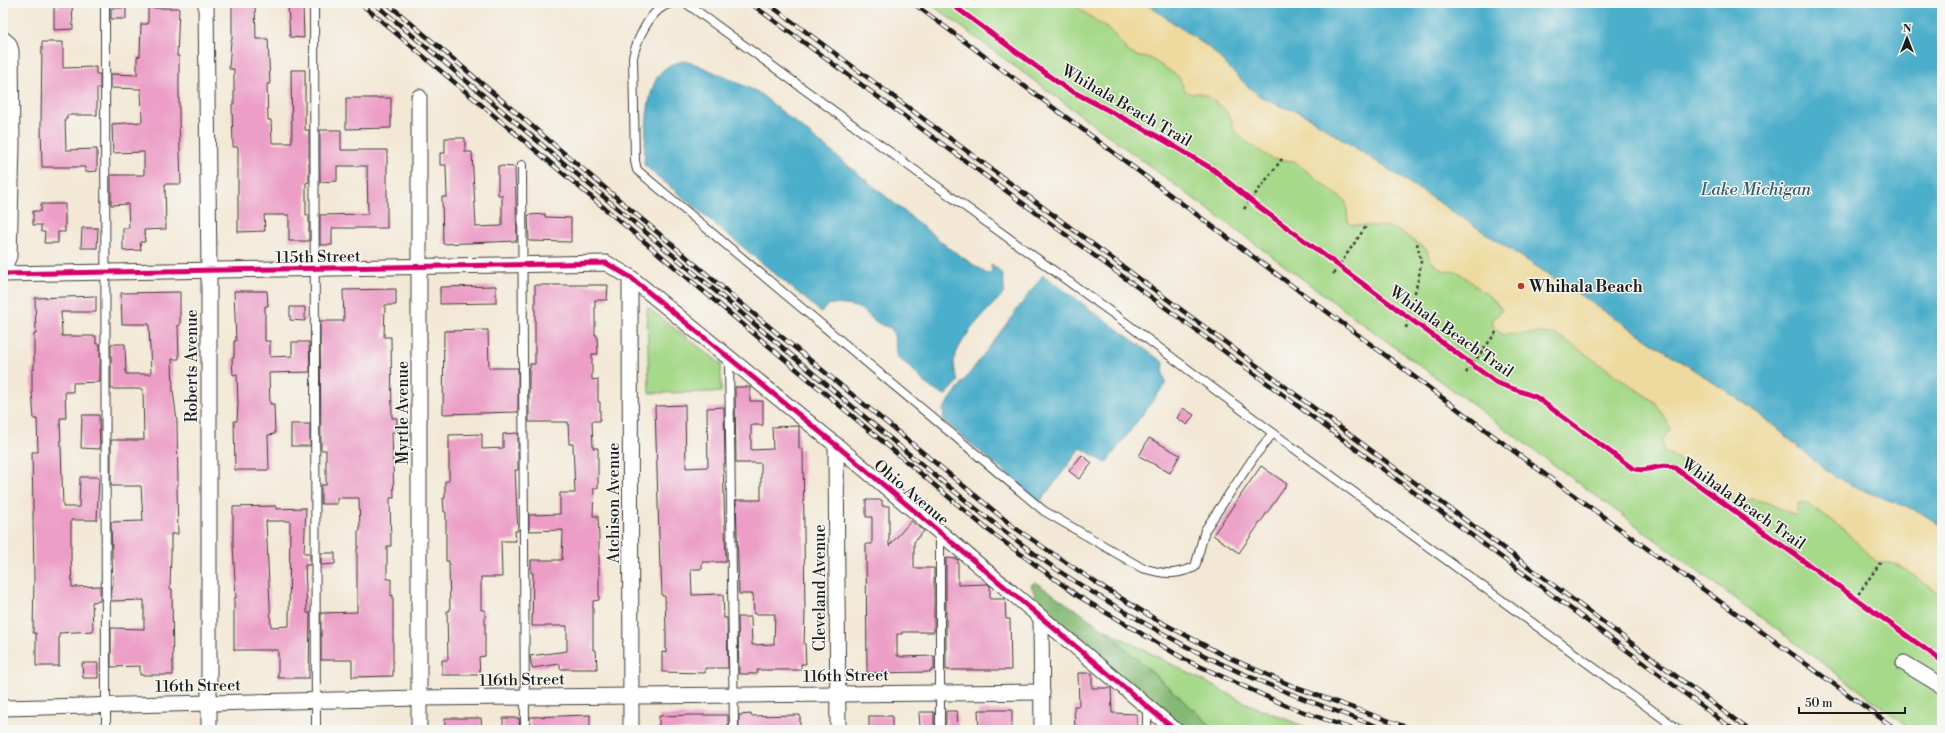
<svg xmlns="http://www.w3.org/2000/svg" width="1945" height="733" viewBox="0 0 1945 733" font-family="'Libre Bodoni',serif">
  <style>
    .green { fill: #a6d989; stroke: #617a52 }
    .forest { fill: #84b975; stroke: #506a48 }
    .sand { fill: #eeda9e; stroke: #857b5d }
    .water { fill: #4baeca; stroke: #346573 }
    .building { fill: #ec9ec6; fill-rule: evenodd }
    .lines { fill: none; stroke-linecap: round; stroke-linejoin: round }
    .service-casing { stroke: #3c3b38; stroke-width: 10 }
    .minor-casing { stroke: #3c3b38; stroke-width: 17 }
    .path { stroke: #3c3b38; stroke-width: 2.5; stroke-dasharray: 3 3; stroke-linecap: butt }
    .service { stroke: #fff; stroke-width: 8 }
    .minor { stroke: #fff; stroke-width: 15 }
    .rail-casing { stroke: #1c1c1c; stroke-width: 4.5 }
    .rail { stroke: #f6f6f2; stroke-width: 3; stroke-dasharray: 9; stroke-linecap: butt }
    .cycleway-casing { stroke: #f6f6f2; stroke-width: 8 }
    .cycleway { stroke: #d6006c; stroke-width: 5 }
    .poi-dot { fill: #c8321e; stroke: #f6f6f2; stroke-width: 1.5 }
    .labels { text-anchor: middle; stroke-width: 3; stroke-linejoin: round; paint-order: stroke }
    .street-label { font-size: 16px; fill: #1c1c1c; stroke: #f6f6f2 }
    .poi-label { font-size: 16px; font-weight: bold; fill: #1c1c1c; stroke: #f6f6f2; text-anchor: start }
    .water-label { font-size: 17px; font-style: italic; fill: #315e6a; stroke: #f6f6f2 }
  </style>
  <rect width="100%" height="100%" fill="#f6f6f2"/>
  <filter id="ink" filterUnits="userSpaceOnUse"><feTurbulence type="fractalNoise" baseFrequency=".025" numOctaves="2"/><feDisplacementMap in="SourceGraphic" scale="8" xChannelSelector="R" yChannelSelector="G"/><feConvolveMatrix kernelMatrix="1 2 1 2 8 2 1 2 1" color-interpolation-filters="sRGB"/></filter>
  <filter id="wash" filterUnits="userSpaceOnUse"><feTurbulence type="fractalNoise" baseFrequency=".012" numOctaves="4" result="noise"/><feDisplacementMap in="SourceGraphic" scale="16" xChannelSelector="R" yChannelSelector="G"/><feGaussianBlur stdDeviation="0.9" result="paint"/><feColorMatrix in="noise" values="0 0 0 0 0 0 0 0 0 0 0 0 0 0 0 0 0 1.4 0 .05"/><feComposite in="paint" operator="in"/></filter>
  <g filter="url(#wash)">
    <rect width="100%" height="100%" fill="#f3e8d5"/>
    <g class="green">
      <path d="M929,3H1145L1942,526V730H1913Z"/>
      <path d="M647,307L721,364V392L649,393Z"/>
      <path d="M1104,629L1246,703L1313,730H1216Z"/>
    </g>
    <path class="forest" d="M1035,582L1104,629L1216,730H1182L1041,611L1031,585Z"/>
    <path class="sand" d="M1071,3H1145L1211,49L1245,84L1280,106L1304,114L1743,402L1767,420L1824,469L1845,482L1870,493L1918,511L1942,526V595L1898,565L1890,563H1878L1844,530L1807,503H1798L1796,516L1768,503L1753,499L1738,501L1672,455L1664,453L1662,440L1671,429L1656,403L1564,339L1553,334L1541,333L1504,335L1494,329L1492,321L1502,310L1494,300L1458,272L1445,271L1435,265L1429,257L1427,250L1401,232L1388,227L1351,225L1348,221L1346,202L1294,161L1272,159L1245,141L1234,130L1232,120L1225,110L1209,97L1199,93L1191,94L1185,91L1179,77L1150,58L1139,57L1127,51L1112,32Z"/>
    <g class="water">
      <path d="M1145,3H1942V526L1918,511L1870,493L1845,482L1824,469L1767,420L1743,402L1304,114L1280,106L1261,97L1245,84L1211,49Z"/>
      <path d="M684,61L698,65L758,92L949,248L987,274L992,272L991,264C1004,272 1004,278 1004,293C989,309 956,340 954,363C954,369 957,376 958,382L946,395C924,390 916,367 897,358L894,335L891,328C875,324 874,319 862,310C853,304 839,305 830,304L821,312L644,165C646,141 644,90 662,71C668,65 676,63 684,61Z"/>
      <path d="M1043,275L1164,363L1163,373L1166,383L1106,463L1081,448L1040,502L944,421L943,409Z"/>
    </g>
    <g id="blocks">
      <g class="building">
        <path d="M60,3H72L73,29L54,30V7H60Z"/>
        <path d="M232,3H255L256,39H268L270,84H267L268,120H271L272,143H292L291,70H305V130H309V182L306,183V215H309V241H289V215H264L265,231L238,232V147H233L232,104H234V69H229L231,40H232Z"/>
        <path d="M288,7H303L304,38L290,37Z"/>
        <rect x="111" y="8" width="15" height="11"/>
        <path d="M148,8H179L177,56H179V119L181,184H165L166,229L144,230L145,242H140L141,250L123,251V228H129L128,204L111,205V175H144V152L113,153L112,124L142,122L141,89L111,88V74L137,75V57L140,56L141,24H148Z"/>
        <path d="M42,42H63V68L96,67V74H100V88H97V115H67V119H65L66,150L97,149V171L85,172V167H42L41,125Z"/>
        <path d="M346,98H391V128L346,129Z"/>
        <path d="M320,130H341V150H387V228H332V245H320V215L368,214L367,166H337V181L320,182Z"/>
        <path d="M445,138H465V152H472L476,227L502,226V195H498V166L515,167L517,241L443,244L442,197H447L446,165H440V153H445Z"/>
        <path d="M41,204H65V232H58V243H44L45,232H41V225H33V211H41Z"/>
        <path d="M545,214V217L571,218V242L529,241L528,215Z"/>
        <path d="M82,228H98L97,248H81Z"/>
        <path d="M535,285H608L607,300H595V335H597L598,354H592V380L598,379V402H600V421H592L593,448H598V488H594L593,516H598L599,538V600L593,601V650H596L597,669H560V664L532,668L530,656L567,651V626H532L533,573H531V560H562L563,530L529,531V515L560,514V493H575L573,444H569L568,422H529V368H530V364H535Z"/>
        <path d="M496,286V303L440,304V287Z"/>
        <path d="M396,289V305H385L384,337H391L392,418H397V432H392L394,498H390L391,546H387V579H391V596L393,595V676L352,677V660H321V613L357,612V548H358V531H360L359,498H337V504H321V485H326V450H321L320,321H344L343,290Z"/>
        <path d="M234,291H267L268,306H265V341H270V357L292,356V342H309L310,372L269,373L270,404H274L275,434L268,435L269,470H235L234,421H237L238,404L237,374L233,375L232,358H234V341H236Z"/>
        <path d="M180,292V325H178L179,359H172L173,390L177,422L178,485L177,486L178,534H171V554L170,589H172L173,675H140V666L111,667V628L144,629V600L111,601V586H113L111,522L143,521L141,486H111V440H144L143,389H111V344H125L126,374H151L149,324H122L121,293Z"/>
        <path d="M96,296V312H61L62,336H96V344H100V382L73,383V392H65L66,418H60L63,507H79L80,477H99L97,520H71V557L72,587L100,586V601L92,602L93,631L59,633V666H36V633H33L34,578L32,452H38L37,419H34L32,392V370H34V334H36L35,298Z"/>
        <path d="M290,307H305V321L290,320Z"/>
        <path d="M488,330L489,368H518V412L443,414L444,331Z"/>
        <path d="M735,387H750V401H763V425H751V450L773,449L772,427L799,426V449H803L805,613L804,644H805L806,664H801V670H757V674H739L738,617H751L752,645L774,644L775,614H754L753,594H739L736,500H761V463H736Z"/>
        <path d="M685,405L686,468L708,467L707,408L724,407L725,464H723L726,562H702V569H691L692,595L723,594L724,618H727L728,668H705V673L662,672V652L666,653V632L665,596H662L661,568H660L655,406Z"/>
        <path d="M1183,408L1194,415L1187,425L1177,418Z"/>
        <path d="M82,415H99L100,449L81,448Z"/>
        <rect x="291" y="424" width="19" height="22"/>
        <path d="M518,433V470H515L518,531H515L516,541H501L502,577H481V610H485V656L479,657L480,675H442V660H448L447,611H450L449,561H446V512H444L443,498H445V481H449V435L482,434V449L503,448V434Z"/>
        <path d="M1149,438L1180,455L1170,473L1139,456Z"/>
        <path d="M1082,455L1092,463L1079,479L1069,471Z"/>
        <path d="M1261,466L1287,484L1239,553L1213,535Z"/>
        <path d="M866,500H882V506H889V546L911,521L924,531L914,542V568H934V632H902V634H897V656H901V657L934,656V670H931V672L867,673L866,544H872V517H866Z"/>
        <path d="M276,506V509L306,508L304,553H310V565H305L307,613H310L309,678H278V650H234V598H236L233,545V507ZM266,521H290L289,626L271,627Z"/>
        <path d="M321,553H335V564L321,565Z"/>
        <path d="M946,558L958,559V585L988,584L990,586V599H1005L1006,619H1010L1011,670H946Z"/>
        <path d="M82,663H98V678H83Z"/>
        <path d="M1078,673H1092V688H1111L1112,713L1137,714V730H1075L1074,706H1079Z"/>
        <path d="M978,710H1012V730H979Z"/>
        <path d="M946,711H957L958,730H946Z"/>
        <path d="M919,712H934V727H920Z"/>
        <path d="M751,714V716L800,715V729L739,730V715Z"/>
        <path d="M590,715V728L530,730V717Z"/>
        <path d="M691,715H728V730H659V716Z"/>
        <rect x="869" y="716" width="23" height="14"/>
        <path d="M445,718H481L482,730H445Z"/>
        <path d="M503,718H519L520,730H503Z"/>
      </g>
    </g>
  </g>
  <g filter="url(#ink)">
    <use href="#blocks" fill-opacity="0" stroke="#3c3b38" stroke-width="1"/>
    <g class="lines">
      <defs>
        <g id="service">
          <path d="M105,3L106,730"/>
          <path d="M314,3L316,730"/>
          <path d="M672,3C651,7 637,39 633,57L635,161L637,170L1044,511L1142,568C1164,574 1173,576 1195,567L1205,530L1254,457L1273,433"/>
          <path d="M686,3L931,182L1126,323L1273,433L1679,730"/>
          <path d="M522,165L525,730"/>
          <path d="M729,358L734,730"/>
          <path d="M940,531V730"/>
          <path d="M1147,707V730"/>
        </g>
        <g id="minor">
          <path d="M206,3L209,271V730"/>
          <path d="M3,39L9,44L11,51L12,145L9,256L3,270"/>
          <path d="M419,97V730"/>
          <path d="M3,274L606,263L630,277L836,445L1175,730"/>
          <path d="M630,277L631,730"/>
          <path d="M836,445L838,730"/>
          <path d="M1041,618L1042,730"/>
          <path d="M1904,663L1942,686"/>
          <path d="M3,708L419,698L1042,692"/>
        </g>
      </defs>
      <use href="#service" class="service-casing"/>
      <use href="#minor" class="minor-casing"/>
      <g class="path">
        <path d="M1244,209L1282,159"/>
        <path d="M1333,274L1367,225"/>
        <path d="M1406,328L1419,276L1421,261L1417,243"/>
        <path d="M1466,373L1497,331"/>
        <path d="M1855,599L1880,563"/>
      </g>
      <use href="#service" class="service"/>
      <use href="#minor" class="minor"/>
      <defs>
        <g id="rail">
          <path d="M360,3L988,530L1078,596L1186,660L1287,706L1355,730"/>
          <path d="M374,3L898,445C949,487 999,529 1053,567C1088,591 1125,612 1162,633C1233,674 1311,702 1387,730"/>
          <path d="M387,3L749,310L1015,528L1098,584L1155,619L1223,655L1297,688L1415,730"/>
          <path d="M750,3L1178,317L1734,730"/>
          <path d="M767,3L1749,730"/>
          <path d="M913,3L1554,481L1897,730"/>
        </g>
      </defs>
      <use href="#rail" class="rail-casing"/>
      <use href="#rail" class="rail"/>
      <defs>
        <g id="cycleway">
          <path d="M950,3L1064,87L1157,136L1214,170L1251,201L1497,383L1536,397L1632,468C1646,474 1660,462 1675,468L1942,661"/>
          <path d="M3,274L606,263L630,277L836,445L1175,730"/>
        </g>
      </defs>
      <use href="#cycleway" class="cycleway-casing"/>
      <use href="#cycleway" class="cycleway"/>
    </g>
  </g>
  <circle class="poi-dot" cx="1521" cy="286" r="4"/>
  <g class="labels">
    <g class="street-label">
      <text transform="translate(1127 105) rotate(30)" y="6">Whihala Beach Trail</text>
      <text transform="translate(318 256) rotate(-1)" y="6">115th Street</text>
      <text transform="translate(1452 331) rotate(35)" y="6">Whihala Beach Trail</text>
      <text transform="translate(191 366) rotate(-90)" y="6">Roberts Avenue</text>
      <text transform="translate(402 413) rotate(-90)" y="6">Myrtle Avenue</text>
      <text transform="translate(912 492) rotate(40)" y="6">Ohio Avenue</text>
      <text transform="translate(613 503) rotate(-90)" y="6">Atchison Avenue</text>
      <text transform="translate(1744 503) rotate(35)" y="6">Whihala Beach Trail</text>
      <text transform="translate(819 588) rotate(-90)" y="6">Cleveland Avenue</text>
      <text transform="translate(846 675) rotate(-1)" y="6">116th Street</text>
      <text transform="translate(522 679) rotate(-1)" y="6">116th Street</text>
      <text transform="translate(198 685) rotate(-1)" y="6">116th Street</text>
    </g>
    <g class="poi-label">
      <text x="1529" y="292">Whihala Beach</text>
    </g>
    <g class="water-label">
      <text x="1756" y="195">Lake Michigan</text>
    </g>
  </g>
  <rect width="1945" height="733" fill="none" stroke="#f6f6f2" stroke-width="16"/>
  <g transform="translate(1907 38)" stroke="#f6f6f2" stroke-width="3" paint-order="stroke">
  <path d="M0-3L7 15L0 10L-7 15Z" fill="#1c1c1c"/>
  <text y="-6" font-size="11" font-weight="bold" text-anchor="middle" fill="#1c1c1c">N</text>
  </g>
  <path d="M1799 707v6h106v-6" fill="none" stroke="#1c1c1c" stroke-width="2"/>
  <text x="1805" y="707" font-size="12" fill="#1c1c1c" stroke="#f6f6f2" stroke-width="3" paint-order="stroke">50 m</text>
</svg>
